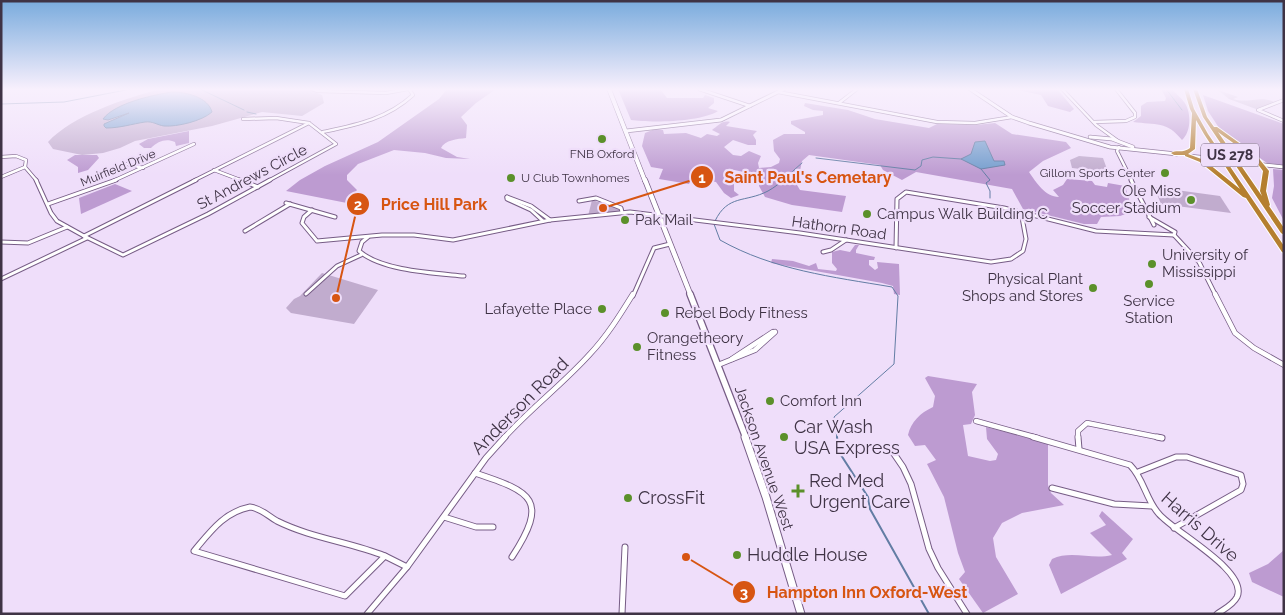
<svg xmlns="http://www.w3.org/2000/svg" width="1285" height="615" viewBox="0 0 1285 615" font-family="Raleway,sans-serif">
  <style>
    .green { fill: #c1acce }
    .forest { fill: #bd9bd1 }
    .water { fill: #739dcd; stroke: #637da4 }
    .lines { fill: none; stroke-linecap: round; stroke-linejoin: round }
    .stream-far1 { stroke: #637da4; stroke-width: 1 }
    .stream { stroke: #637da4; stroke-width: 2 }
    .minor-far3-casing { stroke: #765c85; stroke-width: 4 }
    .minor-far2-casing { stroke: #765c85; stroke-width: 5 }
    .minor-far1-casing { stroke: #765c85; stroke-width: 6 }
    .minor-casing { stroke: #765c85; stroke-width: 7 }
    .tertiary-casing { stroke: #765c85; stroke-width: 4.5 }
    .secondary-far3-casing { stroke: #765c85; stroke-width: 5 }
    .secondary-far2-casing { stroke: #765c85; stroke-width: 6 }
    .secondary-far1-casing { stroke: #765c85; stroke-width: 8 }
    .secondary-casing { stroke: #765c85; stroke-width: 9 }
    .motorway-casing { stroke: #fff; stroke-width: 2 }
    .minor-far3 { stroke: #fff; stroke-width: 2.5 }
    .minor-far2 { stroke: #fff; stroke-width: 3 }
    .minor-far1 { stroke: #fff; stroke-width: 4.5 }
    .minor { stroke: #fff; stroke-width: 5 }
    .tertiary { stroke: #fff; stroke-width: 3 }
    .secondary-far3 { stroke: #fff; stroke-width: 4 }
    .secondary-far2 { stroke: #fff; stroke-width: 4.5 }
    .secondary-far1 { stroke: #fff; stroke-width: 5.5 }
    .secondary { stroke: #fff; stroke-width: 7 }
    .motorway { fill: #b57f2f; fill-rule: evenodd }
    .tertiary-bridge-casing { stroke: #765c85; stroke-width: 4.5; stroke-linecap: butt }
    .tertiary-bridge { stroke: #fff; stroke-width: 3 }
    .poi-dot { fill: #5b902a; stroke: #efdefa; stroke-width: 2 }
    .labels { text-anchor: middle; stroke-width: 4.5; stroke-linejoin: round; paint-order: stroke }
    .far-poi-label { font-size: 12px; fill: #3f3345; stroke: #efdefa }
    .far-street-label { font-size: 12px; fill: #3f3345; stroke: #efdefa }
    .shield { fill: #efdefa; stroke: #74667b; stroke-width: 1 }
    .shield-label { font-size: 14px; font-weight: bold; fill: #3f3345 }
    .street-label { font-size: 15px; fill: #3f3345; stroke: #efdefa }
    .poi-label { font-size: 15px; fill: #3f3345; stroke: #efdefa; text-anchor: start }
    .near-street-label { font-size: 18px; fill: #3f3345; stroke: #efdefa }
    .near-poi-label { font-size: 18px; fill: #3f3345; stroke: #efdefa; text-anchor: start }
    .leader { fill: none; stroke: #d75512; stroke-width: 2 }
    .callout-dot { fill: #d75512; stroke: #efdefa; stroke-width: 2 }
    .mark-label { font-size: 15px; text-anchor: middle; font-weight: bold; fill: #fff }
    .callout-label { font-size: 16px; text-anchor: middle; font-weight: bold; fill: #d75512; stroke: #efdefa; stroke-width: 4.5; stroke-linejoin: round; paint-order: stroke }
  </style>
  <rect width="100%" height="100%" fill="#efdefa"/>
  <g class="green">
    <path d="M160,89H308L322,95L324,103L302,116L262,112L212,126L135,141L120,148L103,153L82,155L53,149L48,142C73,115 124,99 160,89Z"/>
    <path d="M1218,90L1238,97L1233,99C1247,104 1261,95 1274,102L1256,109L1229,99Z"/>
    <path d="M1079,156L1103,158L1108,172L1072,168L1070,160Z"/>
    <path d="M1154,187L1220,196L1231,213L1161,204Z"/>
    <path d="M592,200L621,209L620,211L588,216Z"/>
    <path d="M322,273L378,290L354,324L291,313L286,308L294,299L300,296Z"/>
  </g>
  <g class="forest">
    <path d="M447,89H496L476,103L461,117L467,125L466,138C457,139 445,140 441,148L457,157L470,159L446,158L425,153L394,150L358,164L347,175V180L357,190L351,197L359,203L352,204L286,191L300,180L325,166L378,142L439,99Z"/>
    <path d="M618,89H660L667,98H703L705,95L714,98V103L708,108L718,111C701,122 651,123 631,120Z"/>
    <path d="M1014,89H1057L1074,109L1070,112L1048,106L1041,95Z"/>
    <path d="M1161,89H1172C1176,94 1183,99 1186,105C1191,115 1191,132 1182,140C1167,121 1156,125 1133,122L1141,116V106L1147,102L1165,101L1166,98Z"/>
    <path d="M1203,95L1284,124V165L1267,163L1221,131L1208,111Z"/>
    <path d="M805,103L848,110L875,119L929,128L937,124L976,125L995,123L1012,134L1066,142L1071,148L1043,161L1029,172C1036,182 1045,197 1059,197L1053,190L1063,185L1067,179L1092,181L1095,185L1107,187L1108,183L1125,186L1132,209L1131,212L1120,216L1101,217L1097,224H1084L1023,209L1012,189L916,172L902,180L883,170L880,165L809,155L802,161L797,185L800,190L846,196L842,212L792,205L765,197L759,186L760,179L756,174C746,174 734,168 725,170L734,178V191L739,195L731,198L724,193L716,182L692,178L689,184L659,179L663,169L651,167L642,146L645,133L655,129L663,130L664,134L686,133L701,138L707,134L717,136L720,134L712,130C718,126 722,120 730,122L726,126L757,131L753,135L756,140V145H748L733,140L724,147L733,155L741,156L749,151L761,156L758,163L759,168L771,167L779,163L780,159L774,151L773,140L784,134H805V132L791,124V121L823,115V111L813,110L804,106Z"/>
    <path d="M189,131V143L176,146L175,142C166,138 158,141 151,148H144L139,144L148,139Z"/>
    <path d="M75,155H97L99,158L88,170L78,173V167L67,160Z"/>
    <path d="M1273,169L1284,170V221L1272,198L1274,186Z"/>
    <path d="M115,184L132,191L81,214L79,198Z"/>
    <path d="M855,245H859L856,250V253L875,257L874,260H869V265L875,270L878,268L877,262L899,264L900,295L894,294L893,286L882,283L771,263L772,259L793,261L809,266L816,263L818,269L836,271L837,269L832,263V252L840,250L850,252Z"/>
    <path d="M928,376L977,384L972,392L975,415L971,424L963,425L968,456L990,461L996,460L998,454L987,439L986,427L1048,443V485L1051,493L1064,505L1022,513L1002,523L993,538L996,557L1018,594L983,613L959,579L965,572L958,553L944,497L927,464L936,460L925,445L915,446L908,435C911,422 920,413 933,407L935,396L925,378Z"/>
    <path d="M1102,511L1133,539L1122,553L1127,559L1061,594L1049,565L1052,559C1071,550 1092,560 1112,555L1090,533L1106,525L1099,516Z"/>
    <path d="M1284,550V597L1252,582L1249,573L1268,564Z"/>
  </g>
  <g class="water">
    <path d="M172,92C186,92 208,97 212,112C202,121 177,127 164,126C157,125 153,121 145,122C132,124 120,128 106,128L104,126V124L129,113L108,120L103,119C115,103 153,95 172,92Z"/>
    <path d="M985,141L994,161H1004L1005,165L981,169L961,159L971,154L975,142Z"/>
  </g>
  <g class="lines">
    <g class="stream-far1">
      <path d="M200,89L244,110"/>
      <path d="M1166,89L1182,110"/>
      <path d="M1,104L64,102L131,89"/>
      <path d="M247,112L256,114"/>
      <path d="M816,158L915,170L921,166L922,160L933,157L961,159"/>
      <path d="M981,169L990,180L986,183L990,191V198"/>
      <path d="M715,221C728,194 745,203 768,191C781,184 791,172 802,163"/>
      <path d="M714,224L720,240C773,270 833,277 892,287L898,296L894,364L834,417L837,438"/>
    </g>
    <path class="stream" d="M837,437L839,452L868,497L870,509L929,614"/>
    <defs>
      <g id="minor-far3">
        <path d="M312,89L318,91L386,93L408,89"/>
        <path d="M699,89L750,106"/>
        <path d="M1062,89L1096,125L1118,141"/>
        <path d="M778,92L937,122L975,123L1012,117"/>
        <path d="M1284,100L1258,110L1284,121"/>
        <path d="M839,103L857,89"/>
        <path d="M243,119L276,118L309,123"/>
        <path d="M1094,122L1126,121L1135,117V113L1116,89"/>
        <path d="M323,132C356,125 387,119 413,95L409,89"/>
        <path d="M1119,147L1117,151L1132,181"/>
        <path d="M1,157L16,156L26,160L25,167L37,181"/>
        <path d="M127,164L143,168"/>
        <path d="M214,170L243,181"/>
        <path d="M1,177L25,167"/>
        <path d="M113,181L194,144"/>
        <path d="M193,181L309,123L336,144L268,181"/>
      </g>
      <g id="minor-far2">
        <path d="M36,180L51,213L57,221L84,236"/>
        <path d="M240,180L258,187"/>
        <path d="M1131,180L1154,225"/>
        <path d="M507,197L531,206L550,220"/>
        <path d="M507,197V199L531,210L543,221"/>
        <path d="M579,201L596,198L621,208L622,212"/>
        <path d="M286,203L335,217"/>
        <path d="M48,204L116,180"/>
        <path d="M312,210L304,217L302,223L317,241L382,235H414L453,240L550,220L630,212L800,233L991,262L1011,259L1023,251L1026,239L1021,212"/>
        <path d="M245,231L290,204"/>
        <path d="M1174,235L1199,262L1216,296"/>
        <path d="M84,236L123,255L208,214L270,180"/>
        <path d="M84,236L196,180"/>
        <path d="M368,237L362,242L359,251C382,271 434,273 464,276"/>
        <path d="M1,242L28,243L67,227"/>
        <path d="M896,248L897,199L906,192L1004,208L1096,231L1174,235L1175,232L1149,217"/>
        <path d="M823,252L831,250L846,240"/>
        <path d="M1,279L87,238"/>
        <path d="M306,294L337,266L361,255"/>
        <path d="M633,296L654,248L670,244"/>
      </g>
      <g id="minor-far1">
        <path d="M1215,294L1235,333L1254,348L1284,365"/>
        <path d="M732,359L773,332"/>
        <path d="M718,365L755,350L775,332"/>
        <path d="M976,421L1038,438"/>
        <path d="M504,438C531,408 563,384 590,354C607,336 620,315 633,294"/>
        <path d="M1078,438V431L1087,423L1162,438"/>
      </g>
      <g id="minor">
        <path d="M1033,437L1130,465C1144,479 1146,500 1159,514C1174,532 1249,571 1237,597C1233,605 1224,609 1217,614"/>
        <path d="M1078,437L1079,449"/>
        <path d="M1157,437L1162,438"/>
        <path d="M890,448L903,467L911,484L929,549L938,568L967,614"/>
        <path d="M1138,472L1176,457H1187L1241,475L1243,484L1241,490L1174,528"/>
        <path d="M475,473C533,492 549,500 512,557"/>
        <path d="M1052,488L1114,504L1152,506"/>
        <path d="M250,507C261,508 268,516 277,521C311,538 350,542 385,556L345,596L194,551C210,532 224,512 250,507Z"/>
        <path d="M444,517L476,527H493"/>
        <path d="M385,556L407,567"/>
        <path d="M367,614L407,567L486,458L505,437"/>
        <path d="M622,614L625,547"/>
      </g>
      <g id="tertiary">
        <path d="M970,89L1012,117L1029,123L1110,147L1177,154"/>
        <path d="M626,131L721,120L784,89"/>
        <path d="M1090,137L1112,139L1133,147"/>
        <path d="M1189,156L1208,158"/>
        <path d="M1247,163L1284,167"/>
      </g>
      <path id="secondary-far3" d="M609,89L645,181"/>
      <path id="secondary-far2" d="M645,180L691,296"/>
      <path id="secondary-far1" d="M690,294L746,438"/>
      <path id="secondary" d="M745,437L766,497L801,614"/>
      <g id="motorway">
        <path d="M1184,89H1188L1194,109L1208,134L1284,246V253L1282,252L1246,198L1243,197L1200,162L1185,156V155H1174L1171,153C1177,149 1182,154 1190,148L1192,113L1190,109ZM1196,120L1204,134L1240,189L1204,160L1188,154L1195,149Z"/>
        <path d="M1193,89H1197L1207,117L1214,127H1217L1256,155L1269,171L1266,191L1270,205L1269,206L1284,228V235L1281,233L1203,117ZM1218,132C1234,144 1252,154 1263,171L1260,191L1262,196Z"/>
      </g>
    </defs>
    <use href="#minor-far3" class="minor-far3-casing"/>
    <use href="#minor-far2" class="minor-far2-casing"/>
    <use href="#minor-far1" class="minor-far1-casing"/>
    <use href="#minor" class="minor-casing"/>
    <use href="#tertiary" class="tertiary-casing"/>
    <use href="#secondary-far3" class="secondary-far3-casing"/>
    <use href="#secondary-far2" class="secondary-far2-casing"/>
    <use href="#secondary-far1" class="secondary-far1-casing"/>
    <use href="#secondary" class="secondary-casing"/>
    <use href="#motorway" class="motorway-casing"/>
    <use href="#minor-far3" class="minor-far3"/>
    <use href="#minor-far2" class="minor-far2"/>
    <use href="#minor-far1" class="minor-far1"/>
    <use href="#minor" class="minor"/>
    <use href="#tertiary" class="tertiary"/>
    <use href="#secondary-far3" class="secondary-far3"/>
    <use href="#secondary-far2" class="secondary-far2"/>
    <use href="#secondary-far1" class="secondary-far1"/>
    <use href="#secondary" class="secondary"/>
    <use href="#motorway" class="motorway"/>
    <defs>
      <path id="tertiary-bridge" d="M1208,158L1247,163"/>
    </defs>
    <use href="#tertiary-bridge" class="tertiary-bridge-casing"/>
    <use href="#tertiary-bridge" class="tertiary-bridge"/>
  </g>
  <linearGradient id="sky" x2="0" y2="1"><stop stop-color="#79abdd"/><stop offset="0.51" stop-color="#f8f0fd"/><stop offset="1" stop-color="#f8f0fd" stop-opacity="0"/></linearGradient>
  <rect width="1285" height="175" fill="url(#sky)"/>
  <g class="poi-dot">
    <circle cx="602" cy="139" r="5"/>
    <circle cx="1165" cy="173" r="5"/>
    <circle cx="511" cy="178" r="5"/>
    <circle cx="1191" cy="200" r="5"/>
    <circle cx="867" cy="214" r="5"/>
    <circle cx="625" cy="220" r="5"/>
    <circle cx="1152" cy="264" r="5"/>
    <circle cx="1149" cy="284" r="5"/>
    <circle cx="1093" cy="288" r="5"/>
    <circle cx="602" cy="309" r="5"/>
    <circle cx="665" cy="313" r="5"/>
    <circle cx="637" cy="347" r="5"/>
    <circle cx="770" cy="401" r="5"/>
    <circle cx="784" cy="437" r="5"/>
    <path d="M795.5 483.5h5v5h5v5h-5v5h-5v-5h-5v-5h5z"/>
    <circle cx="628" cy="498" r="5"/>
    <circle cx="737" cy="555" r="5"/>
  </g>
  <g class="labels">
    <g class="far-poi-label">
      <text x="602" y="158">FNB Oxford</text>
      <text x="1155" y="177" text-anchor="end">Gillom Sports Center</text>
      <text x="521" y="182" text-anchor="start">U Club Townhomes</text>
    </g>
    <g class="far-street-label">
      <text transform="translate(118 168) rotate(-22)" y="4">Muirfield Drive</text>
    </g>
    <rect class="shield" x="1201" y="143.5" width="58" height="23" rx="4"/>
    <g class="shield-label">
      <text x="1230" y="160">US 278</text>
    </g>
    <g class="street-label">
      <text transform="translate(252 177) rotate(-28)" y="5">St Andrews Circle</text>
      <text transform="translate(839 228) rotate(8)" y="5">Hathorn Road</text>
      <text transform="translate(764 458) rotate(71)" y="5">Jackson Avenue West</text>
    </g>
    <g class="poi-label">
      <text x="1181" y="196" text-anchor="end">Ole Miss<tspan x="1181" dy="17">Soccer Stadium</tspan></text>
      <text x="877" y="219">Campus Walk Building C</text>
      <text x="635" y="225">Pak Mail</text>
      <text x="1162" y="260">University of<tspan x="1162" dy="17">Mississippi</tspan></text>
      <text x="1083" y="284" text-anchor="end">Physical Plant<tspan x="1083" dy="17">Shops and Stores</tspan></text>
      <text x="1149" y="306" text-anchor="middle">Service<tspan x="1149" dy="17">Station</tspan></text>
      <text x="592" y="314" text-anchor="end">Lafayette Place</text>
      <text x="675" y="318">Rebel Body Fitness</text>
      <text x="647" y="343">Orangetheory<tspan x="647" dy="17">Fitness</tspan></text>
      <text x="780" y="406">Comfort Inn</text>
    </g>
    <g class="near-street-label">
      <text transform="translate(520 406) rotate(-45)" y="6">Anderson Road</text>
      <text transform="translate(1200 527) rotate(41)" y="6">Harris Drive</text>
    </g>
    <g class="near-poi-label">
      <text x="794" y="433">Car Wash<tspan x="794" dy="21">USA Express</tspan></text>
      <text x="809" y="487">Red Med<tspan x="809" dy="21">Urgent Care</tspan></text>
      <text x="638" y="504">CrossFit</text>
      <text x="747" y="561">Huddle House</text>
    </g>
  </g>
  <path class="leader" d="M603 208L702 177M336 298L358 204M686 557L744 592"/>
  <g class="callout-dot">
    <circle cx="603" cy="208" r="5"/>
    <circle cx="336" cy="298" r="5"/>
    <circle cx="686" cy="557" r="5"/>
    <circle cx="702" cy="177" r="12"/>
    <circle cx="358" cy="204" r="12"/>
    <circle cx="744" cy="592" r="12"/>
  </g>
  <g class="mark-label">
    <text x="702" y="183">1</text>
    <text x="358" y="210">2</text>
    <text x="744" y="598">3</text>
  </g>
  <g class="callout-label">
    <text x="808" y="183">Saint Paul's Cemetary</text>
    <text x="434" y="210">Price Hill Park</text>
    <text x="867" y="598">Hampton Inn Oxford-West</text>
  </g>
  <rect width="1285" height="615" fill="none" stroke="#3f3345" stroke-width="5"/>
</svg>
